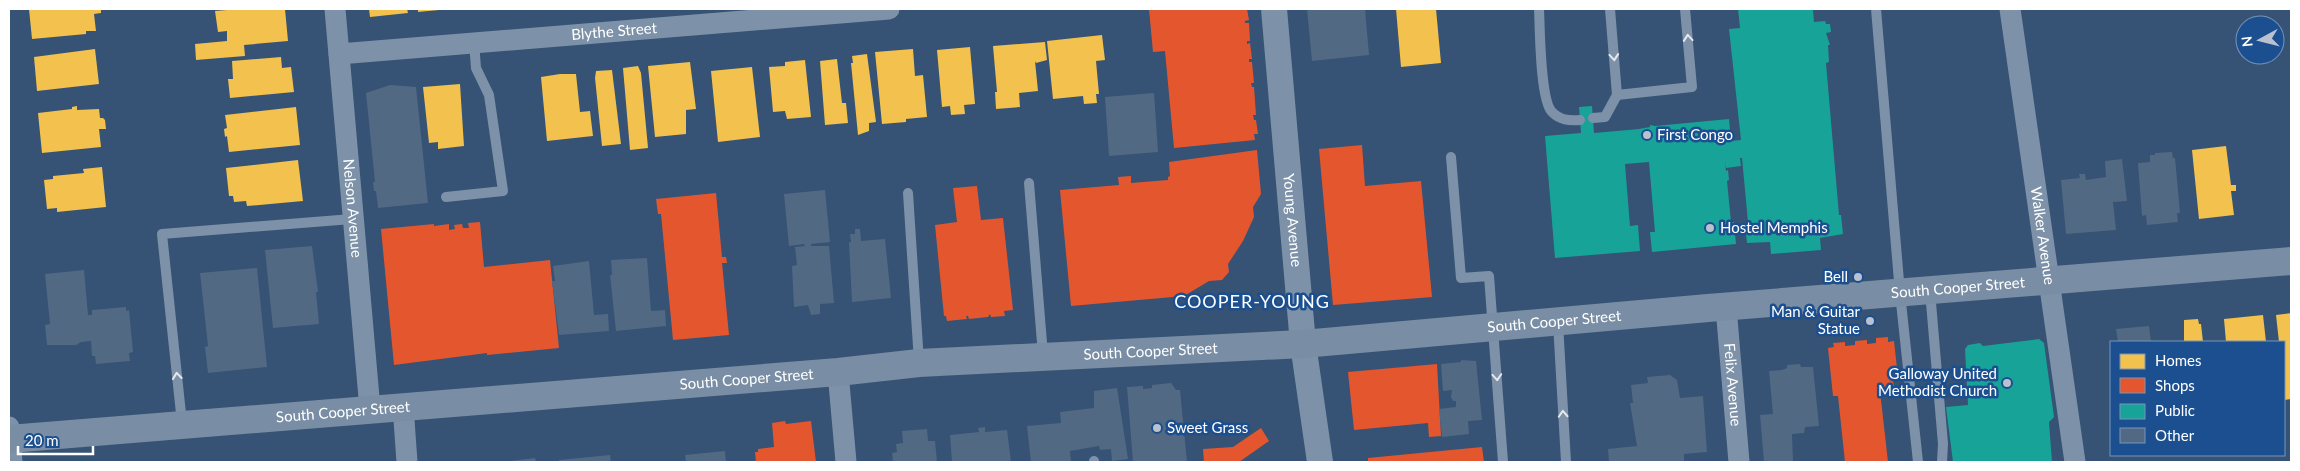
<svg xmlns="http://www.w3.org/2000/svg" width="2300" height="471" viewBox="0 0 2300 471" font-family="Lato,sans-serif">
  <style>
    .homes { fill: #f2c14e }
    .shops { fill: #e4572e }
    .public { fill: #17a398 }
    .building { fill: #526984 }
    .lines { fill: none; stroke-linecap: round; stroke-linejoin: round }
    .service { stroke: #7d92a8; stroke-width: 10 }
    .minor { stroke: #7d92a8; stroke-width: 21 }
    .tertiary { stroke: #7d92a8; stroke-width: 26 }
    .secondary { stroke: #798da4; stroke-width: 28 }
    .oneway { stroke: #e5e9ee }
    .poi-dot { fill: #b9c2ce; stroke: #1b4f8f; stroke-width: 2 }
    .labels { text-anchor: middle; stroke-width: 5; stroke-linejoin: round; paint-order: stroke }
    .street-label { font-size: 15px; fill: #fff; stroke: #1b4f8f }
    .poi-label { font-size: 15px; fill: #fff; stroke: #1b4f8f; text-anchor: start }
    .quarter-label { font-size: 18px; letter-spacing: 1px; fill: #fff; stroke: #1b4f8f }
  </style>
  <rect width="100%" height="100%" fill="#365274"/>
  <g class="homes">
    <path d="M29,9H101V13L94,14L96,31H86V34L32,39Z"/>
    <path d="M239,9H285L288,41L244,45L245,56L196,60L195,44L227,41V31L218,32L215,11Z"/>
    <path d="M369,9H407L408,13L370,17Z"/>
    <path d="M418,9H439V10L418,12Z"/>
    <path d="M1396,9H1436L1441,63L1401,67Z"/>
    <path d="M1102,35L1105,60L1096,61L1099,94H1096L1097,103L1084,104L1083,96L1053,99L1047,41Z"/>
    <path d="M1045,42L1047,60L1036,63L1035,61L1038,91L1019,93L1020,107L996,109L995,92H997L993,46Z"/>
    <path d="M970,47L975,104L964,105L965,114L951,115L950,106L942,107L937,50Z"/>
    <path d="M95,49L99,84L37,91L34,57Z"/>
    <path d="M913,49L915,76L923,75L927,117L906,119V122L882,124L875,52Z"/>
    <path d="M867,54L876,122L869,123V131L858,135L851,63H853L852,56Z"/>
    <path d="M281,57L282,68L291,67L294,92L230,98L228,79H233L232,61Z"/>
    <path d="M837,59L842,103H846L848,123L825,125L820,61Z"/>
    <path d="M805,60L811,117L787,119L785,111L773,112L769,67L785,66V62Z"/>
    <path d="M690,62L696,109L686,110V134L655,137L648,66Z"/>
    <path d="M638,66L641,73L648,148L630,150L623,68Z"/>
    <path d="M752,67L760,137L718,142L711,71Z"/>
    <path d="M612,70L621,144L602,146L595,78L596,71Z"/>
    <path d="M560,74H576L580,112L590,111L593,136L547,141L541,77Z"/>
    <path d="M460,84L464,146L438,149V142L429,143L423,87Z"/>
    <path d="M77,106V110L99,109L100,118H103L105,120L106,129H99L101,147L42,153L38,113L72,109V107Z"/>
    <path d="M296,107L300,145L229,152L227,136L225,137L224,129L227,128L225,115Z"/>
    <path d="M2226,146L2231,185H2236V191H2231L2234,215L2199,219L2192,150Z"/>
    <path d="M298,160L303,201L247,206L246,201L234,202L233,196H229L226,168Z"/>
    <path d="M102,167L106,207L57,212V208L47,209L44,180L53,179V176L84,173L83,169Z"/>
    <path d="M2291,313V399L2284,400V342H2279L2276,315Z"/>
    <path d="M2263,315L2266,342H2226L2224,319Z"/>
    <path d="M2198,319L2199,324H2201L2203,342H2184V320Z"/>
  </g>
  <g class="shops">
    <path d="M1149,9H1247L1249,20L1245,21V23H1249L1250,41H1247V44L1250,43L1252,59H1249V62H1252L1254,83H1251L1252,87H1254L1256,115H1253L1254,120H1256L1258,134H1254L1255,140L1174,148L1165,51L1153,52Z"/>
    <path d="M1362,145L1365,186L1421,181L1432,297L1333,305L1319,149Z"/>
    <path d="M1257,150L1261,194L1253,207L1254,217L1243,241L1228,264L1229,272L1222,280L1209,281L1184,296L1071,306L1060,190L1119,185L1118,177L1131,176V183L1168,180V177L1170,176L1169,162Z"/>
    <path d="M977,186L981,220L1003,218L1013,310L1004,311L1005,316L991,317L990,314L988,317L969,319L968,316H966L967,319L947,321L946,316H944L935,225L957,222L953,188Z"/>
    <path d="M716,193L722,257H726L727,263H722L729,335L673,340L661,214H658L656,199Z"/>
    <path d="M480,222L484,267L550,260L559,348L487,355V353L394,365L381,229L434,224V226L449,224V230L455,229L454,225L462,224L463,228H469L468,223Z"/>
    <path d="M1888,337V342L1894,341L1898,378L1893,379L1894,390L1880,391L1888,462H1845L1838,396H1833L1828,348L1834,347L1833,343L1845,342V346L1855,345V341L1867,340V344L1876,343V338Z"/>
    <path d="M1437,364L1441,436L1429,437L1428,423L1354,430L1348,372Z"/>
    <path d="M785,421L786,424L811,421L816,462H756L755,452H758V449L774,447L772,423Z"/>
    <path d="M1261,428L1269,441L1239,462H1204L1203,449L1233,447Z"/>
    <path d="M1482,447L1484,462H1368V458Z"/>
  </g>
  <g class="public">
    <path d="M1738,9H1813L1814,22L1825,21L1826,24H1830L1831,32L1826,33L1830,45H1828L1829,62L1826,63L1839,215H1841L1843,234L1820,238L1821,250L1771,254L1770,242L1747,243L1745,223L1748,222L1742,158H1740L1741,166L1726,168L1725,161L1726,171L1728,170L1729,180L1727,181L1731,222H1734L1736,244L1652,252L1650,232H1655L1649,162L1625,164L1630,226L1638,225L1640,251L1555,258L1545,136L1581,133L1579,107L1592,106L1594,133L1639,129L1650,127V125L1655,126L1729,119L1731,141L1741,140L1729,29L1740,28Z"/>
    <path d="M2039,339L2044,343L2054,417L2049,422L2052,462H1953L1946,407L1968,405L1965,349L1968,345L1980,343L1983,346Z"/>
  </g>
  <g class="building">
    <path d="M1307,9H1365L1369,55L1312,61Z"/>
    <path d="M390,85L416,87L428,203L378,208L376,191H374L373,182H375L366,93Z"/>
    <path d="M1154,93L1158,152L1109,156L1105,97Z"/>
    <path d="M2172,152L2173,158H2175L2180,213H2177L2178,222L2147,225L2146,215L2142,216L2138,163L2150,162V155H2155V153Z"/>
    <path d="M2122,159L2127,201L2113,202L2116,230L2066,234L2061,180L2080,178L2079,174H2085L2086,180L2106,177L2105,161Z"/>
    <path d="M825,190L830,242L811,244V246H829L834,303L820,304V314L811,315L808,305L794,307L792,266L797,265L795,247L805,246L804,244L789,246L784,194Z"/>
    <path d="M855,229H860L861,241L885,239L891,298L852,302L849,242H851L850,234H855Z"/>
    <path d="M312,246L318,292H316L319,324L273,328L265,250Z"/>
    <path d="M647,258L651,311L665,310L666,326L616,331L610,275H612L611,260Z"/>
    <path d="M589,261L594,315L608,314L609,331L559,335L552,281H555L553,266Z"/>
    <path d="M257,268L267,367L208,373L205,347L208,346L200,273Z"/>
    <path d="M84,270L88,315H92V310L126,307V311L129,310L133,352L129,353L130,361L96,364L95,356H92L91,341L81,342L76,345H47L45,325L50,324L45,274Z"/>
    <path d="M2149,326L2151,342H2118L2116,329Z"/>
    <path d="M1461,360L1476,361L1482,420L1468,421L1469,434L1442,437L1439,409L1456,407V401H1453L1451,397L1452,390L1443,391L1441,364L1461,362Z"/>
    <path d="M1800,364L1801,367H1813L1819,426L1805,427L1804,433L1792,434L1793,462H1764L1760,415L1773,414L1769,371L1782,370L1787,368V365Z"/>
    <path d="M1670,375L1677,380L1680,398L1703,396L1707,452L1684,454V462H1609L1608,449L1637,446L1630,403H1633L1631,385L1648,383L1647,377Z"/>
    <path d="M1171,383L1176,390H1180L1187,462H1133L1127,387L1143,386V389L1152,388V385Z"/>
    <path d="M1117,388L1128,459L1112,461L1111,449L1100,450L1099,446L1070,451L1071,462H1031L1027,426L1061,423L1060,412L1094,408V391Z"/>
    <path d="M985,427V432L1007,430L1011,462H952L950,435L979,432L978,428Z"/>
    <path d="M927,429L928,441H935L937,462H893L892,453L897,452L896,444L903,443L902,431Z"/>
    <path d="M725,451L726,462H686L685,455Z"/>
    <path d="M610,455L611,462H559V460Z"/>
    <path d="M535,458L536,462H511V461Z"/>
  </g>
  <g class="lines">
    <g class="service">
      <path d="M1539,9C1540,28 1540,100 1552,112C1560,120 1569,121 1580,120"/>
      <path d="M1610,9L1617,95L1692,87L1685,9"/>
      <path d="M1876,9L1900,293L1918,462"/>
      <path d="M1593,118L1605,117L1617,95"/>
      <path d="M1451,157L1461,278L1489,276L1503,462"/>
      <path d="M1029,183L1043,355"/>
      <path d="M908,193L919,362"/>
      <path d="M446,197L503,191L489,95L476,68L474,42"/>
      <path d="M1930,291L1943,444L1942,462"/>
      <path d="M1558,323L1566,462"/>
      <path d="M182,423L162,234L352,219"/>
      <path d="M1094,461V462"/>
    </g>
    <g class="minor">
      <path id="s1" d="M335,9L370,409"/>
      <path id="s2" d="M2010,9L2075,462"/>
      <path id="s3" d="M339,54L889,9"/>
      <path id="s4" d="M1726,307L1739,462"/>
      <path d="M838,372L846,462"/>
      <path d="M403,406L407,462"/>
      <path d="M9,427L12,462"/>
    </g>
    <path class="tertiary" id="s5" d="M1274,9L1303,344L1320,462"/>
    <path class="secondary" id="s6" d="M9,439L838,372L919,363L1303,344L1708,308L2291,261"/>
  </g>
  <defs><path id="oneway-chevron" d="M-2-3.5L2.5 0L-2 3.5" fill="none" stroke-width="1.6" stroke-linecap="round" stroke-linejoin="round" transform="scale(1.25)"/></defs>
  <g class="oneway">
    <use href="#oneway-chevron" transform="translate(1688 38) rotate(-95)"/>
    <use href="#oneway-chevron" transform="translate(1614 57) rotate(85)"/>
    <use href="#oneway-chevron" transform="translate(177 376) rotate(-96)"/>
    <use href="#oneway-chevron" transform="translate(1497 377) rotate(86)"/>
    <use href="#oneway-chevron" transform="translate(1563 414) rotate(-93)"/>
  </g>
  <g class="poi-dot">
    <circle cx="1647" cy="135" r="5"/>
    <circle cx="1710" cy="228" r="5"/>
    <circle cx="1858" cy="277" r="5"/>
    <circle cx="1870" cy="321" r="5"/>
    <circle cx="2007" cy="383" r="5"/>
    <circle cx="1157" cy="428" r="5"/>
  </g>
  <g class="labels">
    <g class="street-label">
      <text dy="5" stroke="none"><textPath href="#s3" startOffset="276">Blythe Street</textPath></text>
      <text dy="5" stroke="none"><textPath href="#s1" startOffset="200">Nelson Avenue</textPath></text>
      <text dy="5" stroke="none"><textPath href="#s5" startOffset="212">Young Avenue</textPath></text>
      <text dy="5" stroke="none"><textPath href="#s2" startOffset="229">Walker Avenue</textPath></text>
      <text dy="5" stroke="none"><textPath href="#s6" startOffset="1955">South Cooper Street</textPath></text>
      <text dy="5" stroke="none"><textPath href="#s6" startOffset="1550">South Cooper Street</textPath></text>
      <text dy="5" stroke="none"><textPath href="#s6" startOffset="1145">South Cooper Street</textPath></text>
      <text dy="5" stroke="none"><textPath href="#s6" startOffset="740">South Cooper Street</textPath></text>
      <text dy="5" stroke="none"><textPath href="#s4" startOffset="78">Felix Avenue</textPath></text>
      <text dy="5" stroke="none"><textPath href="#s6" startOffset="335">South Cooper Street</textPath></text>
    </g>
    <g class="poi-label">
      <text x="1657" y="140">First Congo</text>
      <text x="1720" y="233">Hostel Memphis</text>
      <text x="1848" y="282" text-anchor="end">Bell</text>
      <text x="1860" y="317" text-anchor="end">Man &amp; Guitar<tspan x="1860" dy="17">Statue</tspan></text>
      <text x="1997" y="379" text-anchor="end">Galloway United<tspan x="1997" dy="17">Methodist Church</tspan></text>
      <text x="1167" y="433">Sweet Grass</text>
    </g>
    <g class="quarter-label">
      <text x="1252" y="308">COOPER-YOUNG</text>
    </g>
  </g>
  <rect width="2300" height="471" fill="none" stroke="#ffffff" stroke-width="20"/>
  <rect x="2110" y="341" width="175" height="115" fill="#1b4f8f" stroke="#7695bc"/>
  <rect x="2120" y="354" width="25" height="15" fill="#f2c14e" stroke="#7695bc"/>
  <text x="2155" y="366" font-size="15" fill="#ffffff">Homes</text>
  <rect x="2120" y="378" width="25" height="15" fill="#e4572e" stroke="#7695bc"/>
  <text x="2155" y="391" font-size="15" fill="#ffffff">Shops</text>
  <rect x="2120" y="404" width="25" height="15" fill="#17a398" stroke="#7695bc"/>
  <text x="2155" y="416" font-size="15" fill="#ffffff">Public</text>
  <rect x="2120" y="428" width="25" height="15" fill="#526984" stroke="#7695bc"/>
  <text x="2155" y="441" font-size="15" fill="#ffffff">Other</text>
  <g transform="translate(2260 40) rotate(263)"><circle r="24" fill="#1b4f8f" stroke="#7695bc"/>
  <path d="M0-4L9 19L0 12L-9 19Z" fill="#b9c2ce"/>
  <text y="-8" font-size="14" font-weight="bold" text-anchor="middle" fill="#ffffff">N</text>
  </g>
  <path d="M18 446v8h75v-8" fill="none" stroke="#ffffff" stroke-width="2.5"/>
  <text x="25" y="446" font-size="15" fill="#ffffff" stroke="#1b4f8f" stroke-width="4" paint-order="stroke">20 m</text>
</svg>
